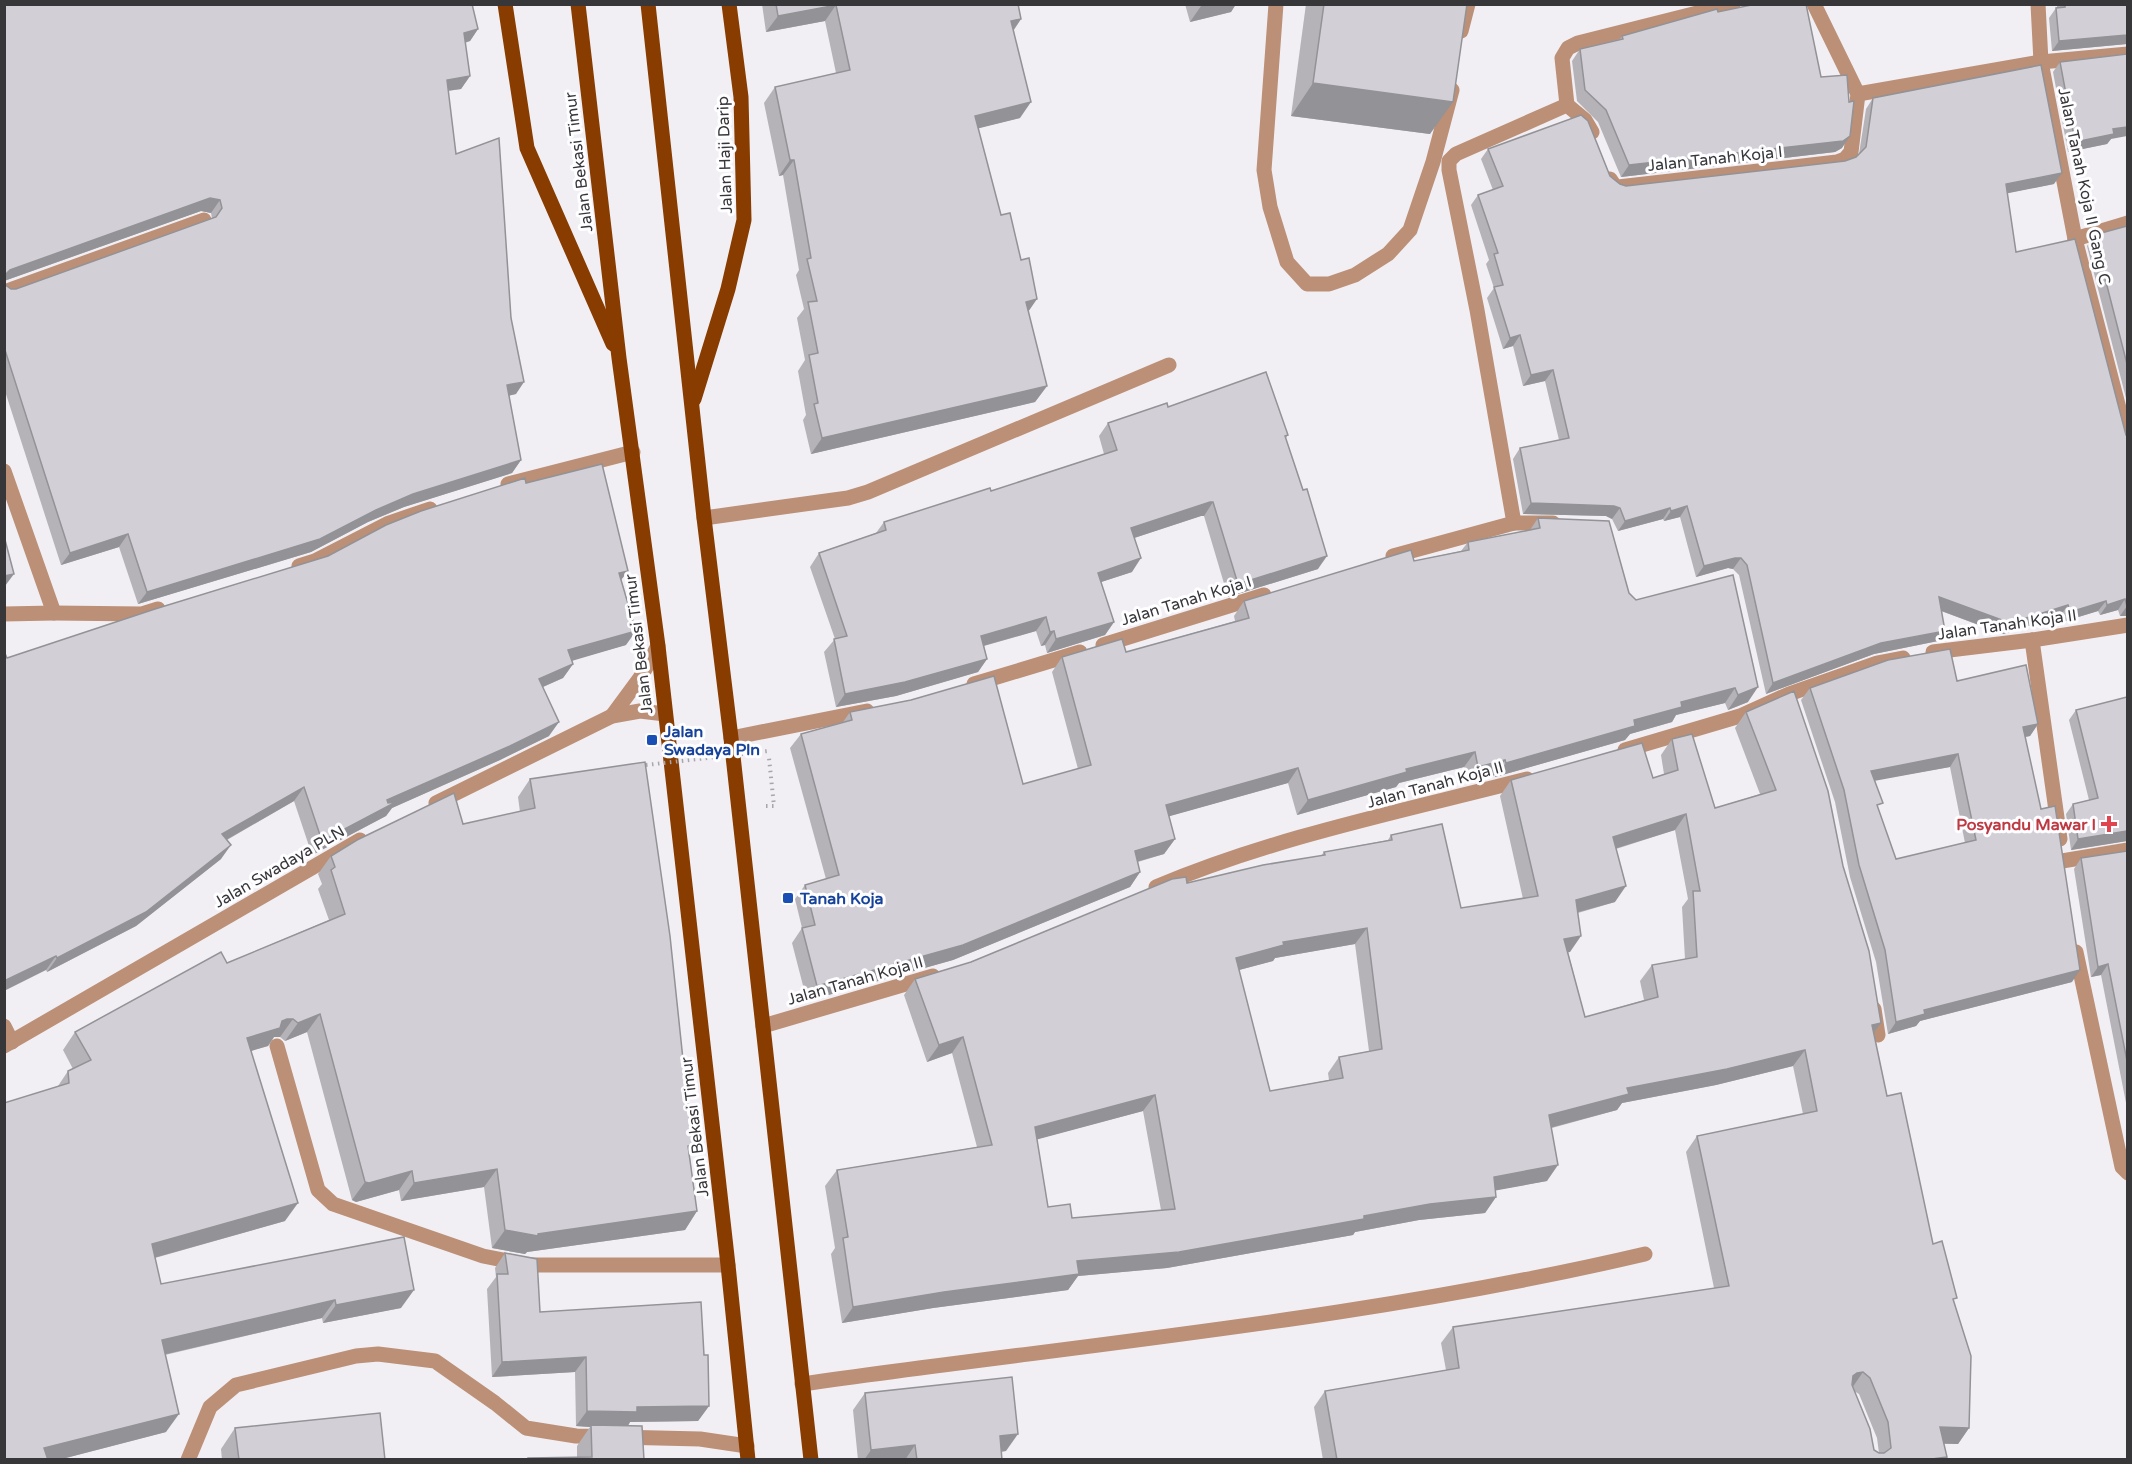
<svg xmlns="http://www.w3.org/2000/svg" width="2132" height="1464" viewBox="0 0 2132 1464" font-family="'Varela Round',sans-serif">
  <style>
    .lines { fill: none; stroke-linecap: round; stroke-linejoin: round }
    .path { stroke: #a7a6aa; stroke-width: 4; stroke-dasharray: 1.5 4.5; stroke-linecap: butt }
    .minor { stroke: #bc8f77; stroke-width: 15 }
    .major { stroke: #883c00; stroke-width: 15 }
    .path-bridge { stroke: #a7a6aa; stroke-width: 4; stroke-dasharray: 1.5 4.5; stroke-linecap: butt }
    .wall { fill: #b5b3b8; fill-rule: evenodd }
    .shaded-wall { fill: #939296 }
    .building { fill: #d2d0d6; stroke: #939296; stroke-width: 1.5; fill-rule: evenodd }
    .transit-dot { fill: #1a4fb4; stroke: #fefdff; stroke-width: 2 }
    .health-dot { fill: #e0444e; stroke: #fefdff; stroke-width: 2 }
    .labels { text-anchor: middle; stroke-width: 6; stroke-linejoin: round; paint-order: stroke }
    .street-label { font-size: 16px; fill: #373638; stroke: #fefdff }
    .transit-label { font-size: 16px; font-weight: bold; fill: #164399; stroke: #fefdff; text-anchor: start }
    .health-label { font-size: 16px; font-weight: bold; fill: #be3a42; stroke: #fefdff; text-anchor: end }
  </style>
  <rect width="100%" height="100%" fill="#f1eff4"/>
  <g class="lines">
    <path class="path" d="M766,806H774L769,758"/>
    <g class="minor">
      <path d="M1276,4L1264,170L1270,207L1287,262L1307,284H1329L1355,275L1388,254L1410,230L1433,162L1452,90"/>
      <path d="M2038,4L2041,62L2075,239L2128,443"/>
      <path d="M1461,31L1468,4"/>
      <path d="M1858,94L2041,62L2128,54"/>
      <path d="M1567,105L1562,58L1568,48L1578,43L1733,4"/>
      <path d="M1610,179L1614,185L1618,187L1837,162L1845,159L1851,152L1858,94L1814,4"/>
      <path d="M2075,239L2128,223"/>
      <path d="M4,292L204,220"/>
      <path d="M4,471L54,613L4,614"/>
      <path d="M508,484L633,452"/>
      <path d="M704,518L848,498L868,492L1169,365"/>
      <path d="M1514,523L1477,310L1449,170V161L1456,154L1567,105L1585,120L1592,132"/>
      <path d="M1393,556L1514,523H1553"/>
      <path d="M299,566L315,561L389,523L430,509"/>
      <path d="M54,613L142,614L158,609"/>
      <path d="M2032,640L2060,839"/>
      <path d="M1103,645L1264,595"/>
      <path d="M1933,652L2032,640L2128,625"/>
      <path d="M974,684L1080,652"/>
      <path d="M612,716L640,678L658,646"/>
      <path d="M731,738L867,711"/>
      <path d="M1625,750L1740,716L1789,694L1877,663L1903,658"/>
      <path d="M436,803L612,716L640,711L665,714"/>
      <path d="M2062,861L2128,850"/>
      <path d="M1156,887C1274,837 1403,811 1527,779"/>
      <path d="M2076,952L2122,1167L2128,1173"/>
      <path d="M1874,1009L1878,1035"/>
      <path d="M4,1026L12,1042"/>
      <path d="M763,1026L933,976"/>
      <path d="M4,1046L360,840"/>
      <path d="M277,1046L318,1190L333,1204L483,1256L529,1265H728"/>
      <path d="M802,1384C1084,1344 1368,1319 1645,1254"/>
      <path d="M188,1460L210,1407L236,1385L356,1356L378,1354L435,1361L495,1403L526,1428L576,1436L700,1439L747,1446"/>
    </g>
    <g class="major">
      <path d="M505,4L527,148L613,344"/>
      <path d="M578,4L619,358L658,646L728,1265L748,1460"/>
      <path d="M648,4L704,518L731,738L811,1460"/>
      <path d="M694,399L728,289L744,220L741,97L729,4"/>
    </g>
    <path class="path-bridge" d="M646,765L768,751"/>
  </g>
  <g class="wall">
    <path d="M4,4L478,29L470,41L465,43L470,76L461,89L448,91L456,154L516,394L508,396L521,460L512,473L404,507L368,522L311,552L138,604L119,547L61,565L4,388V284L11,289H16L212,218L211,213L201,211L4,281Z"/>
    <path d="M762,4H1018L1021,19L1014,30L1020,118L978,128L1001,215L1028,312L1047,386L1035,402L811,454L803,420L806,415L798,371L805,360L797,318L804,309L796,275L799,270L783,175L779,176L764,103L775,87L836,73L825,21L766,32Z"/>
    <path d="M1185,4H1236L1231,12L1190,22Z"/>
    <path d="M1306,4H1467L1430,134L1291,116Z"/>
    <path d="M2057,4H2127V44L2052,51L2049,18L2056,8H2057Z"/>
    <path d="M1718,12L1821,77L1842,148L1835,152L1621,177L1598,122L1577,101L1572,61L1580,49L1620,39L1622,36Z"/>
    <path d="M2060,62L2111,139L2107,144L2068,152L2053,72Z"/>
    <path d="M1873,98L2054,184L2007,193L2016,252L2127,436V616H2120L2118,610L2100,615L2098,611L2062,622L2060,616L2003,634L1941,611L1938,641L1874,654L1766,694L1739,575L1733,569L1728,568L1696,577L1680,517L1664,521L1663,519L1618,531L1612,519L1606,516L1523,514L1513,459L1520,448L1559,440L1545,381L1523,386L1513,346L1503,349L1487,298L1494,288L1486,264L1489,260L1471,205L1478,195L1493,190L1481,159L1488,149L1610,176L1620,184L1626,186L1845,161L1856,157L1859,154L1866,109Z"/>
    <path d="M2127,226V402L2087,246L2094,235Z"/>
    <path d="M1168,407L1288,435L1286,438L1318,569L1228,597L1204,516H1201L1134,538L1132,572L1101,582L1114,622L1105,635L1047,653L1045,645L1041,646L1036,631L984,646L987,659L978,672L896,696L836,707L824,652L835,639L810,567L819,553L876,533L884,522L991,491L1104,454L1099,436L1108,423Z"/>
    <path d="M526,483L628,571L621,580L626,645L572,660L573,664L563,678L543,687L549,736L500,760L392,808L386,816L312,855L294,801L227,840L221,859L136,926L47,972L46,970L7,658L328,556Z"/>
    <path d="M1538,518L1636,600L1733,575L1748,702L1728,710L1725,703L1676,715L1672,722L1630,734L1625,740L1495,777V775L1468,782L1464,767L1399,783L1396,787L1297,815L1288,783L1169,816L1175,839L1164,854L1138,862L1140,872L1130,887L953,960L807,1001L792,943L802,928L795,899L805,885L826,879L790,748L801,734L843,722L850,712L1023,784L1078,769L1052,672L1062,657L1126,652L1235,621L1234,616L1244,601L1414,561L1461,551L1468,542L1530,530Z"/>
    <path d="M1957,681L2038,724L2030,736L2025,737L2072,982L1920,1021L1916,1026L1888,1034L1876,962L1850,877L1835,802L1801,700L1810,688ZM1950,767L1965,843L1896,859L1878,809L1875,780Z"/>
    <path d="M2127,697V841L2071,850L2066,814L2073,804L2089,800L2069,720L2076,710Z"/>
    <path d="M1746,712L1874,1033L1887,1096L1933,1244L1954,1302L1969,1428L1958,1444H1944L1947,1457L1945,1460H1323L1314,1407L1325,1391L1446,1370L1441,1343L1453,1327L1714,1288L1686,1152L1697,1136L1803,1114L1793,1066L1716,1085L1622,1103L1617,1110L1552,1128L1547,1181L1495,1190L1496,1197L1485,1213L1419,1220L1355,1232L1353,1235L1167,1268L1078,1276L1068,1290L933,1308L842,1323L831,1254L835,1248L825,1186L837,1170L977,1147L952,1053L927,1062L904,995L915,979L971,962L1187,883L1321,856L1324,852L1388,840L1391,835L1461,908L1523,899L1500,796L1511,780L1653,778L1664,774L1661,755L1672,739L1715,808L1760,794L1735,728ZM1675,830L1688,899L1682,907L1685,959L1652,965L1640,981L1644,1000L1585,1017L1568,952H1570L1578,913L1615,902L1616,849ZM1355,944L1369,1051L1339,1057L1328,1073L1329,1080L1270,1091L1239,970L1273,961L1275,958ZM1143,1111L1161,1210L1072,1218L1048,1207L1037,1139ZM1854,1391L1859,1394L1877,1438L1879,1453L1874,1450Z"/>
    <path d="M530,779L692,1145L689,1150L697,1211L685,1230L527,1252L525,1254L492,1248L484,1187L401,1201L399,1190L356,1202L352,1200L307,1032L285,1041L280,1037H274L268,1046L251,1051L285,1221L155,1258L161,1284L404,1237L401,1308L323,1323L322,1318L165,1355L166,1432L58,1460H4L58,1086L68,1071L73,1069L63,1050L75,1032L227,963L329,920L318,889L322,884L318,874L331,856L520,812L518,797Z"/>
    <path d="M2127,851V1108L2101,975L2091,977L2074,869L2081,858Z"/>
    <path d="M505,1253L540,1312L704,1355L709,1406L698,1421L630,1422L628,1426L644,1460H527L528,1458H577V1446L590,1427L576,1426L575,1372L492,1377L487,1289L496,1277L495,1268Z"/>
    <path d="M865,1393L1006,1451L1001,1452L1002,1460H858L853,1410Z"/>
    <path d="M235,1428L385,1460H222L221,1449Z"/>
  </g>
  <g class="shaded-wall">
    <path d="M1208,4H1236L1231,12L1190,22L1201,6Z"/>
    <path d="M836,5L825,21L766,32L778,16Z"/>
    <path d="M1021,19L1010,35L1011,21Z"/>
    <path d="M478,29L470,41L455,45L464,33Z"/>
    <path d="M2127,35V44L2052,51L2059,41Z"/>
    <path d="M470,76L461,89L438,92L447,80Z"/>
    <path d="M1313,83L1453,102L1430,134L1291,116Z"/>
    <path d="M1031,102L1020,118L964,132L975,116Z"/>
    <path d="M2127,127V136L2111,139L2107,144L2068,152L2075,142L2113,129Z"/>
    <path d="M1850,136L1842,148L1835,152L1621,177L1629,165Z"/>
    <path d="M790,160H794L783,175L779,176Z"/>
    <path d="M2062,173L2054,184L1999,195L2006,184Z"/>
    <path d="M210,198L220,200L211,213L201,211L4,281V276L10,270Z"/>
    <path d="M1037,299L1026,315V302Z"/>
    <path d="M1520,335L1513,346L1503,349L1510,338Z"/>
    <path d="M1553,370L1545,381L1523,386L1531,375Z"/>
    <path d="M524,382L516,394L498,398L507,385Z"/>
    <path d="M1047,386L1035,402L811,454L822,438Z"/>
    <path d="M521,460L512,473L404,507L368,522L311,552L138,604L147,592L376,510L413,494Z"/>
    <path d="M1210,502H1213L1204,516H1201L1122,542L1131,528Z"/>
    <path d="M1531,503L1614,506L1620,508L1612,519L1606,516L1523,514Z"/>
    <path d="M1687,506L1680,517L1664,521L1671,511Z"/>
    <path d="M1670,508L1663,519L1618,531L1625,521Z"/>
    <path d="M128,534L119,547L61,565L70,553Z"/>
    <path d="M1327,556L1318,569L1228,597L1238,584Z"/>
    <path d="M1141,558L1132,572L1089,586L1098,573Z"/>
    <path d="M1735,558H1741L1733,569L1728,568L1696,577L1704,566Z"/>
    <path d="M628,571L617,585L619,573Z"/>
    <path d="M14,574L5,586H4V576Z"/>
    <path d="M1939,597L2068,605L2060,616L2003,634L1931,607Z"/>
    <path d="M2125,599L2118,610L2100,615L2107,605Z"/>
    <path d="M2106,601L2098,611L2062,622L2070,612Z"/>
    <path d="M2127,606V616H2120Z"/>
    <path d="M1046,617L1036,631L972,649L981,636Z"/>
    <path d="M1114,622L1105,635L1047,653L1056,639Z"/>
    <path d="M636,631L626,645L558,665L568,650Z"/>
    <path d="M1054,631L1045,645L1041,646L1050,632Z"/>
    <path d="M1945,631L1938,641L1874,654L1766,694L1773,683L1881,643Z"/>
    <path d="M987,659L978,672L896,696L836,707L845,694Z"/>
    <path d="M573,664L563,678L529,693L539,679Z"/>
    <path d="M1758,687L1748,702L1728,710L1738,695Z"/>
    <path d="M1735,688L1725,703L1676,715L1672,722L1630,734L1625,740L1495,777L1506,763L1634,720L1681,702Z"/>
    <path d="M559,722L549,736L500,760L392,808L386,816L312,855L322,841L387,800Z"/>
    <path d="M2038,724L2030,736L2015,739L2023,727Z"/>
    <path d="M1475,752L1464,767L1399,783L1396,787L1297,815L1308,800L1406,769Z"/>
    <path d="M1958,754L1950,767L1863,783L1871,771Z"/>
    <path d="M1505,760L1495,775L1468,782L1478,767Z"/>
    <path d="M1298,768L1288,783L1156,820L1166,805Z"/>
    <path d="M304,787L294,801L212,848L222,834Z"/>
    <path d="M1686,814L1675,830L1601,853L1613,837Z"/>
    <path d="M2127,831V841L2071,850L2078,839Z"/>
    <path d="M1175,839L1164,854L1125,865L1135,851Z"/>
    <path d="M231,845L221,859L136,926L47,972L57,958Z"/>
    <path d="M1140,872L1130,887L953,960L807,1001L817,986Z"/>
    <path d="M1626,886L1615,902L1564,916L1576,900Z"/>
    <path d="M1367,928L1355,944L1275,958L1273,961L1224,974L1236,958L1283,942Z"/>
    <path d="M1581,936L1570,952L1553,955L1564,939Z"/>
    <path d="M56,956L46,970L4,991V981Z"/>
    <path d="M2108,964L2101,975L2091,977L2098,967Z"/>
    <path d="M2080,970L2072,982L1920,1021L1916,1026L1888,1034L1896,1022L1924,1010Z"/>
    <path d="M320,1014L307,1032L285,1041L298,1023Z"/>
    <path d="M287,1019H293L280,1037H274L268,1046L234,1056L247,1038Z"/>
    <path d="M1881,1023L1869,1039L1872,1025Z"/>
    <path d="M963,1037L952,1053L927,1062L939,1045Z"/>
    <path d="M1805,1050L1793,1066L1716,1085L1622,1103L1617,1110L1538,1131L1549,1115L1627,1088Z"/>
    <path d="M1155,1095L1143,1111L1024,1143L1035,1127Z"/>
    <path d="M1558,1165L1547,1181L1482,1193L1494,1177Z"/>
    <path d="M497,1169L484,1187L401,1201L414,1183Z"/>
    <path d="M412,1171L399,1190L356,1202L352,1200L365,1182Z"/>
    <path d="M1496,1197L1485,1213L1419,1220L1355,1232L1353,1235L1167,1268L1078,1276L1068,1290L933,1308L842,1323L853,1307L1077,1261L1364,1216L1430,1204Z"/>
    <path d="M298,1203L285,1221L139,1262L152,1244Z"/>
    <path d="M697,1211L685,1230L527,1252L525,1254L492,1248L505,1230L538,1234Z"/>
    <path d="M414,1290L401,1308L323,1323L336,1305Z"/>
    <path d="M335,1300L322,1318L149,1358L162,1340Z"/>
    <path d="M586,1357L575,1372L492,1377L502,1362Z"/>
    <path d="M1863,1372L1852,1388L1853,1376L1857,1373Z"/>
    <path d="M709,1406L698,1421L630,1422L627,1427L591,1425L590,1427L576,1426L587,1411L637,1407Z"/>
    <path d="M179,1414L166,1432L58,1460H36L44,1448Z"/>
    <path d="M1940,1427L1969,1428L1958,1444L1929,1443Z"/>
    <path d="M1018,1434L1006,1451L988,1453L1000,1436Z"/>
    <path d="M915,1445L905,1460H864L871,1450Z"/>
    <path d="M1947,1457L1945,1460H1924Z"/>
  </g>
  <g class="building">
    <path d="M4,4H472L478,29L464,33L470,76L447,80L456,154L499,138L511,318L524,382L507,385L521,460L413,494L376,510L320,539L147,592L128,534L70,553L4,347V284L11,289H16L216,217L222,208L220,200L210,198L10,270L4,276Z"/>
    <path d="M776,4H1018L1021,19L1011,21L1031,102L975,116L1001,215L1010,213L1021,260L1029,258L1037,299L1026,302L1047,386L822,438L814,404L818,403L809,355L818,353L808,302L817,301L807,259L811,258L794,160H790L775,87L850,70L836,5L778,16Z"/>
    <path d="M1324,4H1467L1453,102L1313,83Z"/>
    <path d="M1756,4H1806L1821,77L1847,75L1849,102L1854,101L1850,136L1843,141L1629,165L1606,110L1585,90L1580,49L1623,39L1622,36L1717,9L1718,12Z"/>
    <path d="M2065,4H2127V35L2059,41L2056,8L2065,7Z"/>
    <path d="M2127,54V127L2113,129L2114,134L2075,142L2060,62Z"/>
    <path d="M2041,65L2062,173L2006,184L2016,252L2075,239L2126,435L2127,436V606L2125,599L2107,605L2106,601L2070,612L2068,605L2010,623L1939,597L1945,631L1881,643L1773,683L1747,565L1741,558H1735L1704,566L1687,506L1671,511L1670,508L1625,521L1620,508L1614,506L1531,503L1520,448L1569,438L1553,370L1531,375L1520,335L1510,338L1494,287L1503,285L1494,254L1498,253L1478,195L1503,186L1488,149L1581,115L1588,121L1610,176L1620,184L1626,186L1845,161L1856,157L1866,147L1873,98Z"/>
    <path d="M2127,226V364L2094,235Z"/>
    <path d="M1266,372L1288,435L1285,436L1303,490L1307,489L1327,556L1238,584L1213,502H1210L1131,528L1141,558L1098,573L1114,622L1056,639L1054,631L1050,632L1046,617L981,636L987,659L905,682L845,694L834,639L847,636L819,553L886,530L884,522L990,488L991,491L1117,450L1108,423L1167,403L1168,407Z"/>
    <path d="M602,464L628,571L619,573L636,631L568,650L573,664L539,679L559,722L510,746L387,800L388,803L396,802L322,841L304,787L222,834L231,845L146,912L57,958L56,956L4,981V651L7,658L155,609L328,556L386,525L421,511L525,478L526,483Z"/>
    <path d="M1538,518L1609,521L1629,593L1636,600L1733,575L1758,687L1738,695L1735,688L1681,702L1682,707L1634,720L1635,726L1506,763L1505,760L1478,767L1475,752L1406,769L1407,772L1308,800L1298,768L1166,805L1175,839L1135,851L1140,872L963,945L817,986L802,928L815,925L805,885L839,875L801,734L852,720L850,712L911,700L994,676L1023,784L1091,765L1062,657L1122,639L1126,652L1249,618L1244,601L1411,550L1414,561L1469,550L1468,542L1540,528Z"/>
    <path d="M4,536L14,574L4,576Z"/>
    <path d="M1950,649L1957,681L2026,665L2038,724L2023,727L2041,809L2055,806L2080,970L1924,1010L1925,1014L1896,1022L1885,950L1859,865L1844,790L1810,688L1888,660ZM1958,754L1976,840L1896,859L1877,805L1883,803L1871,771Z"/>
    <path d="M1794,691L1828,791L1843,866L1869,951L1881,1023L1872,1025L1887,1096L1901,1093L1933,1244L1942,1241L1957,1298L1953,1299L1971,1356L1969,1428L1940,1427L1947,1457L1924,1460H1337L1325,1391L1459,1368L1453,1327L1729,1286L1697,1136L1817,1111L1805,1050L1727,1069L1627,1088L1629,1094L1549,1115L1558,1165L1494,1177L1496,1197L1430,1204L1364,1216V1219L1179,1252L1077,1261L1079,1274L944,1292L853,1307L843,1238L848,1237L837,1170L992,1145L963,1037L939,1045L915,979L971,962L1172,879L1186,877L1187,883L1263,865L1325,855L1324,852L1392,840L1391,835L1442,824L1461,908L1538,896L1511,780L1642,743L1653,778L1678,770L1672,739L1692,734L1715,808L1776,790L1746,712ZM1686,814L1700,891H1693L1697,957L1652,965L1658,997L1585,1017L1564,939L1581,936L1576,900L1626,886L1613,837ZM1367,928L1382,1049L1339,1057L1343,1078L1270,1091L1236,958L1284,945L1283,942ZM1155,1095L1175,1209L1072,1218L1070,1204L1048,1207L1035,1127ZM1863,1372L1870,1378L1888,1422L1891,1448L1884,1453H1879L1874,1450L1870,1429L1852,1385L1853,1376L1857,1373Z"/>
    <path d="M2127,697V831L2078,839L2073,804L2098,798L2076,710Z"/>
    <path d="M645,762L670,936L692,1145L688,1146L697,1211L538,1234V1236L505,1230L497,1169L414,1183L412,1171L369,1183L365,1182L320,1014L298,1023L293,1019H287L282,1021L280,1028L247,1038L298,1203L152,1244L161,1284L404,1237L414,1290L336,1305L335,1300L162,1340L179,1414L44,1448L48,1460H4V1103L69,1083L68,1071L91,1060L75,1032L221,952L227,963L345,914L331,870L335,867L331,856L357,840L454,793L463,824L535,808L530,779Z"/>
    <path d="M2127,851V1061L2108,964L2098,967L2081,858Z"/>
    <path d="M505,1253L537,1259L540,1312L701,1302L704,1355H708L709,1406L637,1407V1412L587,1411L586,1357L502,1362L497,1274H508Z"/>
    <path d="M1012,1377L1018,1434L1000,1436L1002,1460H917L915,1445L871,1450L865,1393Z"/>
    <path d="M380,1413L385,1460H239L235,1428Z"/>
    <path d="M591,1425L642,1426L644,1460H528V1458L592,1457Z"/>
  </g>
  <g class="transit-dot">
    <rect x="646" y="734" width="12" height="12" rx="3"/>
    <rect x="782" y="892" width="12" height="12" rx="3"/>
  </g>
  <path class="health-dot" d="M2106 815h6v6h6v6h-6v6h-6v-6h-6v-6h6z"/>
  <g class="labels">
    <g class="street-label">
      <text transform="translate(724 155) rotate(-92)" y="6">Jalan Haji Darip</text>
      <text transform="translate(1715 158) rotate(-6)" y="6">Jalan Tanah Koja I</text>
      <text transform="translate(578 162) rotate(-97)" y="6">Jalan Bekasi Timur</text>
      <text transform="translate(2085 186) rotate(78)" y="6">Jalan Tanah Koja II Gang C</text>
      <text transform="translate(1186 600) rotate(-17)" y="6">Jalan Tanah Koja I</text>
      <text transform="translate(2007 624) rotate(-8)" y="6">Jalan Tanah Koja II</text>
      <text transform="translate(638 644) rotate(-97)" y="6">Jalan Bekasi Timur</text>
      <text transform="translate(1435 784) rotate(-15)" y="6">Jalan Tanah Koja II</text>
      <text transform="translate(279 866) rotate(-30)" y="6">Jalan Swadaya PLN</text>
      <text transform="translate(855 980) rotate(-16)" y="6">Jalan Tanah Koja II</text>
      <text transform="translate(694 1127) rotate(-97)" y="6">Jalan Bekasi Timur</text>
    </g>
    <g class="transit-label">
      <text x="664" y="737">Jalan<tspan x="664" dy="18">Swadaya Pln</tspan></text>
      <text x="800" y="904">Tanah Koja</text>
    </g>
    <g class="health-label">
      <text x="2096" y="830">Posyandu Mawar I</text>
    </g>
  </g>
  <rect width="2132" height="1464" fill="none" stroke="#373638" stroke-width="12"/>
</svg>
